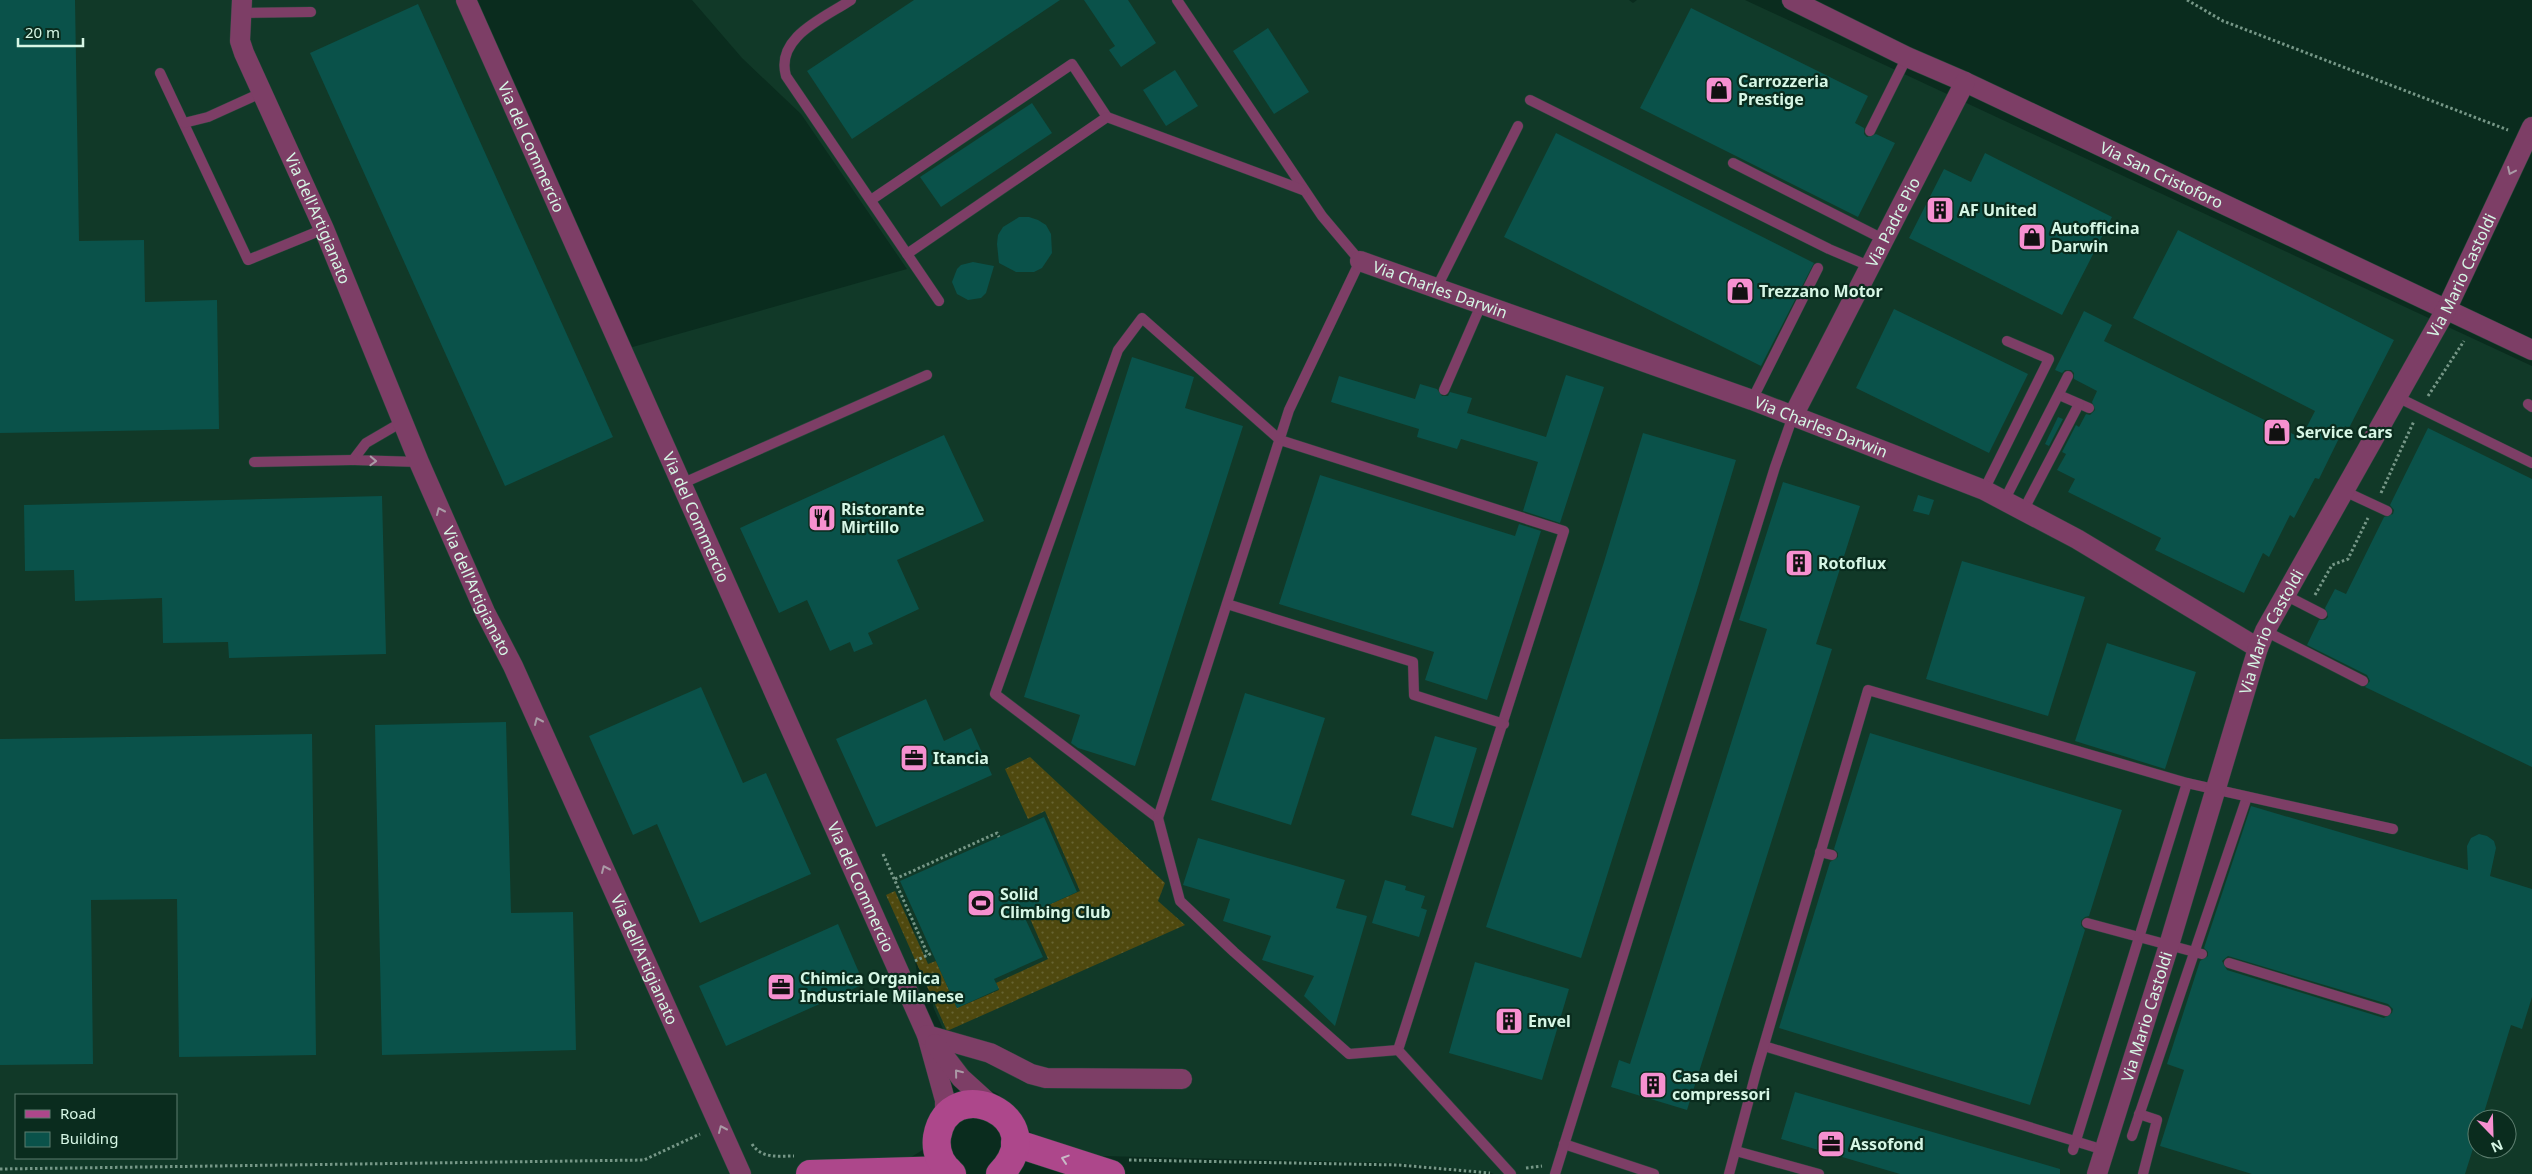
<svg xmlns="http://www.w3.org/2000/svg" width="2532" height="1174" viewBox="0 0 2532 1174" font-family="'Noto Sans',sans-serif">
  <style>
    .built { fill: #113928; fill-rule: evenodd }
    .grass { fill: url(#grass-dots) }
    .building { fill: #0a524a; fill-rule: evenodd }
    .lines { fill: none; stroke-linecap: round; stroke-linejoin: round }
    .lane-casing { stroke: #27483a; stroke-width: 11 }
    .street-casing { stroke: #27483a; stroke-width: 21 }
    .secondary-casing { stroke: #27483a; stroke-width: 29 }
    .path { stroke: #769787; stroke-width: 3; stroke-dasharray: 2.5 2.5; stroke-linecap: butt }
    .lane { stroke: #7d3e66; stroke-width: 10 }
    .street { stroke: #7d3e66; stroke-width: 20 }
    .secondary { stroke: #ad478b; stroke-width: 28 }
    .oneway { stroke: #aa9aa6 }
    .oneway2 { stroke: #c8b9c6 }
    .labels { text-anchor: middle; stroke-width: 4.5; stroke-linejoin: round; paint-order: stroke }
    .poi-label { font-size: 16px; font-weight: bold; fill: #d6f6e5; stroke: #0a2c1e; text-anchor: start }
    .street-label { font-size: 16px; fill: #d6f6e5; stroke: #0a2c1e }
  </style>
  <defs>
    <pattern id="grass-dots" width="8" height="8" patternUnits="userSpaceOnUse" patternTransform="scale(1.25)"><rect width="8" height="8" fill="#4f490f"/><path d="M2 2h.1M6 6h.1" fill="none" stroke="#686432" stroke-width="1.8" stroke-linecap="round"/></pattern>
  </defs>
  <rect width="100%" height="100%" fill="#0a2c1e"/>
  <path class="built" d="M0,0H466L622,350L907,269L801,114L742,58L692,0H1629L1633,3L1637,0H1745L2532,366V1174H1494L1489,1172L1399,1163L1101,1156L1065,1149L1039,1139L1029,1131L998,1094L988,1089L959,1064L934,1009L904,894L937,1094L936,1142L883,1174H0ZM16,1095H176V1158H16ZM2477,1119H2507V1149H2477Z"/>
  <path class="grass" d="M1030,757L1165,883L1158,901L1185,925L947,1031L886,895L895,891L928,964L936,961L957,1008L999,990L996,983L1048,959L1028,914L1080,891L1045,811L1028,819L1005,769Z"/>
  <g class="building">
    <path d="M0,0H75L79,241L144,240L145,302L217,300L219,429L0,433Z"/>
    <path d="M914,0H1060L852,139L807,71Z"/>
    <path d="M1084,0H1128L1156,43L1121,67L1109,50L1115,46Z"/>
    <path d="M418,4L613,437L505,486L310,53Z"/>
    <path d="M1691,8L1868,96L1855,123L1864,128V134L1867,137L1876,134L1895,143L1858,217L1640,108Z"/>
    <path d="M1268,28L1309,92L1274,114L1233,51Z"/>
    <path d="M1175,70L1198,106L1166,126L1143,90Z"/>
    <path d="M1032,103L1052,133L941,207L920,177Z"/>
    <path d="M1556,133L1814,263L1761,366L1504,237Z"/>
    <path d="M1985,153L2112,217L2062,315L1909,238L1944,169L1971,182Z"/>
    <path d="M1019,217H1029L1038,220L1046,225L1051,234L1052,253L1042,268L1034,272H1016L999,263L997,244L998,235L1003,227Z"/>
    <path d="M2178,230L2394,340L2349,428L2345,426L2319,479L2315,478L2294,518L2290,515L2269,557L2263,553L2244,593L2155,550L2161,538L2068,492L2075,479L2057,470L2066,454L2062,452L2076,425L2079,427L2086,414L2090,415L2095,410L2092,402L2097,391L2074,379V373L2071,370H2065L2062,373L2055,370L2084,311L2112,325L2104,341L2301,438L2315,411L2133,318Z"/>
    <path d="M973,262L994,266L986,293L981,298L968,300L957,294L952,282L957,269L961,265Z"/>
    <path d="M1894,309L2028,374L1989,453L1856,388Z"/>
    <path d="M1132,357L1194,377L1185,408L1243,426L1135,766L1078,748L1071,743L1080,715L1024,697Z"/>
    <path d="M1566,375L1604,387L1560,523L1523,511L1538,462L1461,439L1457,449L1417,437L1419,429L1331,402L1339,376L1415,399L1420,384L1437,389L1442,396H1448L1450,392L1472,398L1467,413L1546,437Z"/>
    <path d="M2058,417L2063,419L2049,446L2045,444Z"/>
    <path d="M2428,428L2532,479V767L2365,687L2370,681L2367,675L2307,645L2319,620H2325L2328,617L2325,608L2335,589L2346,594L2384,517L2393,514L2394,510L2390,505Z"/>
    <path d="M1643,433L1736,460L1697,590L1581,958L1486,927L1604,562Z"/>
    <path d="M944,435L984,521L897,560L919,609L868,633L873,644L854,652L850,642L830,651L807,600L779,613L740,528Z"/>
    <path d="M1320,475L1515,536L1519,524L1541,531L1487,700L1425,680L1434,652L1279,604Z"/>
    <path d="M1783,482L1860,506L1816,644L1832,649L1687,1110L1611,1087L1619,1060L1630,1064L1767,629L1739,620Z"/>
    <path d="M1918,495L1934,500L1929,515L1913,511Z"/>
    <path d="M382,496L386,654L229,658L228,642L163,643L162,598L75,601L74,570L25,571L24,505Z"/>
    <path d="M1962,561L2085,597L2048,716L1926,679Z"/>
    <path d="M2107,643L2196,672L2165,769L2075,741Z"/>
    <path d="M701,687L743,783L766,773L811,874L700,923L657,824L633,835L589,736Z"/>
    <path d="M1245,693L1325,718L1291,825L1211,800Z"/>
    <path d="M926,699L944,741L971,728L992,775L876,827L836,739Z"/>
    <path d="M506,722L511,913L573,912L576,1050L382,1055L375,725Z"/>
    <path d="M1870,733L2122,810L2089,916L2085,917L2081,921V925L2085,930L2030,1105L1779,1028L1830,862L1838,857V853L1834,849Z"/>
    <path d="M312,734L316,1055L179,1057L177,899L91,900L93,1064L0,1065V739Z"/>
    <path d="M1435,736L1477,748L1453,828L1411,815Z"/>
    <path d="M2251,806L2468,870L2467,846L2471,838L2479,834L2487,836L2494,841L2496,848L2490,876L2532,889V997L2522,1029L2511,1025L2482,1119H2477V1136L2465,1174H2252L2160,1146L2184,1070L2167,1064L2200,961L2208,956V952L2204,948ZM2228,956L2388,1004L2393,1009L2392,1013L2384,1018L2227,970L2222,961Z"/>
    <path d="M1044,817L1077,892L1024,916L1043,957L994,979L999,989L957,1008L900,881Z"/>
    <path d="M1198,838L1345,880L1336,908L1367,916L1335,1026L1304,996L1314,976L1262,960L1271,936L1223,921L1230,899L1183,885Z"/>
    <path d="M1385,880L1406,886L1405,890L1425,896L1421,908L1427,910L1419,937L1372,923Z"/>
    <path d="M838,924L864,984L726,1046L699,986Z"/>
    <path d="M1475,962L1569,989L1542,1080L1449,1053Z"/>
    <path d="M1795,1092L2060,1169V1174H1900L1781,1139Z"/>
  </g>
  <g class="lines">
    <defs>
      <g id="lane">
        <path d="M851,0C824,18 775,37 786,76L939,301"/>
        <path d="M1177,0L1322,216L1360,261L1289,410L1158,818L995,694L1118,350L1142,318L1280,440L1564,531L1398,1050L1511,1174"/>
        <path d="M241,13L311,12"/>
        <path d="M160,73L248,260L324,229"/>
        <path d="M1530,100L1829,249L1869,266"/>
        <path d="M184,123L208,117L261,93"/>
        <path d="M1870,131L1907,57"/>
        <path d="M1733,163L1883,239"/>
        <path d="M871,200L1072,64L1107,117"/>
        <path d="M907,254L1107,117L1303,190"/>
        <path d="M1436,289L1518,126"/>
        <path d="M1444,390L1481,305"/>
        <path d="M2059,395L2089,408"/>
        <path d="M2397,397L2532,463"/>
        <path d="M1752,400L1818,268"/>
        <path d="M2528,404L2532,407"/>
        <path d="M402,422L366,443L353,460L419,462"/>
        <path d="M254,462L353,460"/>
        <path d="M681,484L927,375"/>
        <path d="M1984,490L2049,359L2007,341"/>
        <path d="M2344,491L2387,511"/>
        <path d="M2004,501L2068,376"/>
        <path d="M2023,511L2079,404"/>
        <path d="M2285,595L2322,614"/>
        <path d="M1227,604L1413,662L1414,695L1504,724"/>
        <path d="M2265,631L2363,681"/>
        <path d="M1158,818L1180,901L1234,952L1349,1054L1398,1050"/>
        <path d="M1820,852L1832,855"/>
        <path d="M2087,923L2202,954"/>
        <path d="M2229,963L2386,1011"/>
        <path d="M1764,1046L2104,1150"/>
        <path d="M2139,1114L2157,1120L2143,1174"/>
        <path d="M2132,1136L2247,797"/>
        <path d="M1564,1144L1654,1174"/>
        <path d="M2073,1150L2187,783"/>
        <path d="M1736,1151L1819,1174"/>
        <path d="M1555,1174L1775,467L1793,416"/>
        <path d="M1729,1174L1757,1069L1868,690L2187,783L2393,829"/>
      </g>
      <g id="street">
        <path id="s1" d="M242,0L240,41L244,53L324,229L419,462L485,612L513,666L741,1174"/>
        <path id="s2" d="M466,0L927,1035L945,1100V1119"/>
        <path id="s3" d="M1792,0L1907,57L1965,82L2532,350"/>
        <path id="s4" d="M1360,261L1752,400L1984,490L2077,539L2258,648"/>
        <path id="s5" d="M1793,416L1965,82"/>
        <path d="M927,1035L990,1053L1031,1074L1046,1078L1182,1079"/>
        <path d="M935,1044L961,1078L993,1107"/>
        <path id="s6" d="M2097,1174L2169,945L2258,648L2265,631L2447,308L2532,127"/>
      </g>
      <g id="secondary">
        <path d="M1015,1143L1111,1174"/>
        <path d="M810,1174L948,1170"/>
        <path d="M952,1174C941,1165 935,1152 937,1137C948,1070 1055,1117 1000,1174"/>
      </g>
    </defs>
    <use href="#lane" class="lane-casing"/>
    <use href="#street" class="street-casing"/>
    <use href="#secondary" class="secondary-casing"/>
    <g class="path">
      <path d="M2187,0L2223,21L2508,130"/>
      <path d="M2428,396L2464,341"/>
      <path d="M2381,493L2414,421"/>
      <path d="M2315,595L2332,565L2348,559L2368,518"/>
      <path d="M883,854L928,955"/>
      <path d="M895,879L997,833L999,837"/>
      <path d="M915,961L932,953"/>
      <path d="M752,1144C762,1159 778,1156 794,1156"/>
      <path d="M1129,1160L1399,1165L1490,1173"/>
      <path d="M1526,1168L1542,1166"/>
      <path d="M0,1169L644,1160L700,1134"/>
    </g>
    <use href="#lane" class="lane"/>
    <use href="#street" class="street"/>
    <use href="#secondary" class="secondary"/>
  </g>
  <defs><path id="oneway-chevron" d="M-2-3.5L2.5 0L-2 3.5" fill="none" stroke-width="1.6" stroke-linecap="round" stroke-linejoin="round" transform="scale(1.25)"/></defs>
  <g class="oneway">
    <use href="#oneway-chevron" transform="translate(2511 171) rotate(115)"/>
    <use href="#oneway-chevron" transform="translate(373 461) rotate(2)"/>
    <use href="#oneway-chevron" transform="translate(440 511) rotate(-114)"/>
    <use href="#oneway-chevron" transform="translate(538 721) rotate(-114)"/>
    <use href="#oneway-chevron" transform="translate(605 869) rotate(-114)"/>
    <use href="#oneway-chevron" transform="translate(958 1073) rotate(-129)"/>
    <use href="#oneway-chevron" transform="translate(722 1129) rotate(-114)"/>
  </g>
  <use class="oneway2" href="#oneway-chevron" transform="translate(1065 1159) rotate(-162)"/>
  <defs>
    <symbol id="shop-square" viewBox="-11 -11 22 22"><rect x="-9" y="-9" width="18" height="18" rx="4" fill="#f690d0" stroke="#0a2c1e"/><path d="M-5-2.5h2.3a2.7 3.5 0 0 1 5.4 0H5L5.5 6h-11ZM-1.5-2.5h3a1.5 2.3 0 0 0-3 0Z" fill="#111"/></symbol>
    <symbol id="building-square" viewBox="-11 -11 22 22"><rect x="-9" y="-9" width="18" height="18" rx="4" fill="#f690d0" stroke="#0a2c1e"/><path d="M-4-6H4V6H1V3H-1V6H-4ZM-2.5-4.3h1.7v1.8h-1.7ZM.8-4.3h1.7v1.8H.8ZM-2.5-1h1.7V.8h-1.7ZM.8-1h1.7V.8H.8Z" fill="#111"/></symbol>
    <symbol id="restaurant-square" viewBox="-11 -11 22 22"><rect x="-9" y="-9" width="18" height="18" rx="4" fill="#f690d0" stroke="#0a2c1e"/><path d="M-5-6h1v4h1v-4h1v4h1v-4h1v5L-1.5 .5V6h-2V.5L-5-1ZM5-6V6H3V1.5H1.5Q1.5-4 5-6Z" fill="#111"/></symbol>
    <symbol id="office-square" viewBox="-11 -11 22 22"><rect x="-9" y="-9" width="18" height="18" rx="4" fill="#f690d0" stroke="#0a2c1e"/><path d="M-6-3h4V-5.5h4V-3h4V5H-6ZM-1-4.5V-3h2v-1.5ZM-6 0V1H6V0Z" fill="#111"/></symbol>
    <symbol id="stadium-square" viewBox="-11 -11 22 22"><rect x="-9" y="-9" width="18" height="18" rx="4" fill="#f690d0" stroke="#0a2c1e"/><path d="M0-5a6.5 5 0 1 0 0 10a6.5 5 0 1 0 0-10ZM-3.5-1.8h7v3.6h-7Z" fill="#111"/></symbol>
  </defs>
  <g fill-rule="evenodd">
    <use href="#shop-square" x="1703" y="74" width="32" height="32"/>
    <use href="#building-square" x="1924" y="194" width="32" height="32"/>
    <use href="#shop-square" x="2016" y="221" width="32" height="32"/>
    <use href="#shop-square" x="1724" y="275" width="32" height="32"/>
    <use href="#shop-square" x="2261" y="416" width="32" height="32"/>
    <use href="#restaurant-square" x="806" y="502" width="32" height="32"/>
    <use href="#building-square" x="1783" y="547" width="32" height="32"/>
    <use href="#office-square" x="898" y="742" width="32" height="32"/>
    <use href="#stadium-square" x="965" y="887" width="32" height="32"/>
    <use href="#office-square" x="765" y="971" width="32" height="32"/>
    <use href="#building-square" x="1493" y="1005" width="32" height="32"/>
    <use href="#building-square" x="1637" y="1069" width="32" height="32"/>
    <use href="#office-square" x="1815" y="1128" width="32" height="32"/>
  </g>
  <g class="labels">
    <g class="poi-label">
      <text x="1738" y="87">Carrozzeria<tspan x="1738" dy="18">Prestige</tspan></text>
      <text x="1959" y="216">AF United</text>
      <text x="2051" y="234">Autofficina<tspan x="2051" dy="18">Darwin</tspan></text>
      <text x="1759" y="297">Trezzano Motor</text>
      <text x="2296" y="438">Service Cars</text>
      <text x="841" y="515">Ristorante<tspan x="841" dy="18">Mirtillo</tspan></text>
      <text x="1818" y="569">Rotoflux</text>
      <text x="933" y="764">Itancia</text>
      <text x="1000" y="900">Solid<tspan x="1000" dy="18">Climbing Club</tspan></text>
      <text x="800" y="984">Chimica Organica<tspan x="800" dy="18">Industriale Milanese</tspan></text>
      <text x="1528" y="1027">Envel</text>
      <text x="1672" y="1082">Casa dei<tspan x="1672" dy="18">compressori</tspan></text>
      <text x="1850" y="1150">Assofond</text>
    </g>
    <g class="street-label">
      <text dy="6" stroke="none"><textPath href="#s2" startOffset="161">Via del Commercio</textPath></text>
      <text dy="6" stroke="none"><textPath href="#s3" startOffset="409">Via San Cristoforo</textPath></text>
      <text dy="6" stroke="none"><textPath href="#s1" startOffset="235">Via dell'Artigianato</textPath></text>
      <text dy="6" stroke="none"><textPath href="#s5" startOffset="218">Via Padre Pio</textPath></text>
      <text dy="6" stroke="none"><textPath href="#s6" startOffset="975">Via Mario Castoldi</textPath></text>
      <text dy="6" stroke="none"><textPath href="#s4" startOffset="85">Via Charles Darwin</textPath></text>
      <text dy="6" stroke="none"><textPath href="#s4" startOffset="490">Via Charles Darwin</textPath></text>
      <text dy="6" stroke="none"><textPath href="#s2" startOffset="566">Via del Commercio</textPath></text>
      <text dy="6" stroke="none"><textPath href="#s1" startOffset="640">Via dell'Artigianato</textPath></text>
      <text dy="6" stroke="none"><textPath href="#s6" startOffset="570">Via Mario Castoldi</textPath></text>
      <text dy="6" stroke="none"><textPath href="#s2" startOffset="971">Via del Commercio</textPath></text>
      <text dy="6" stroke="none"><textPath href="#s1" startOffset="1045">Via dell'Artigianato</textPath></text>
      <text dy="6" stroke="none"><textPath href="#s6" startOffset="165">Via Mario Castoldi</textPath></text>
    </g>
  </g>
  <rect x="15" y="1094" width="162" height="65" fill="#0a2c1e" stroke="#5c7d6e"/>
  <rect x="25" y="1110" width="25" height="8" fill="#ad478b" stroke="#5c7d6e"/>
  <text x="60" y="1119" font-size="15" fill="#d6f6e5">Road</text>
  <rect x="25" y="1132" width="25" height="15" fill="#0a524a" stroke="#5c7d6e"/>
  <text x="60" y="1144" font-size="15" fill="#d6f6e5">Building</text>
  <g transform="translate(2492 1134) rotate(157)"><circle r="24" fill="#0a2c1e" stroke="#5c7d6e"/>
  <path d="M0-4L9 19L0 12L-9 19Z" fill="#f690d0"/>
  <text y="-8" font-size="14" font-weight="bold" text-anchor="middle" fill="#d6f6e5">N</text>
  </g>
  <path d="M18 38v8h65v-8" fill="none" stroke="#d6f6e5" stroke-width="2.5"/>
  <text x="25" y="38" font-size="15" fill="#d6f6e5" stroke="#0a2c1e" stroke-width="4" paint-order="stroke">20 m</text>
</svg>
